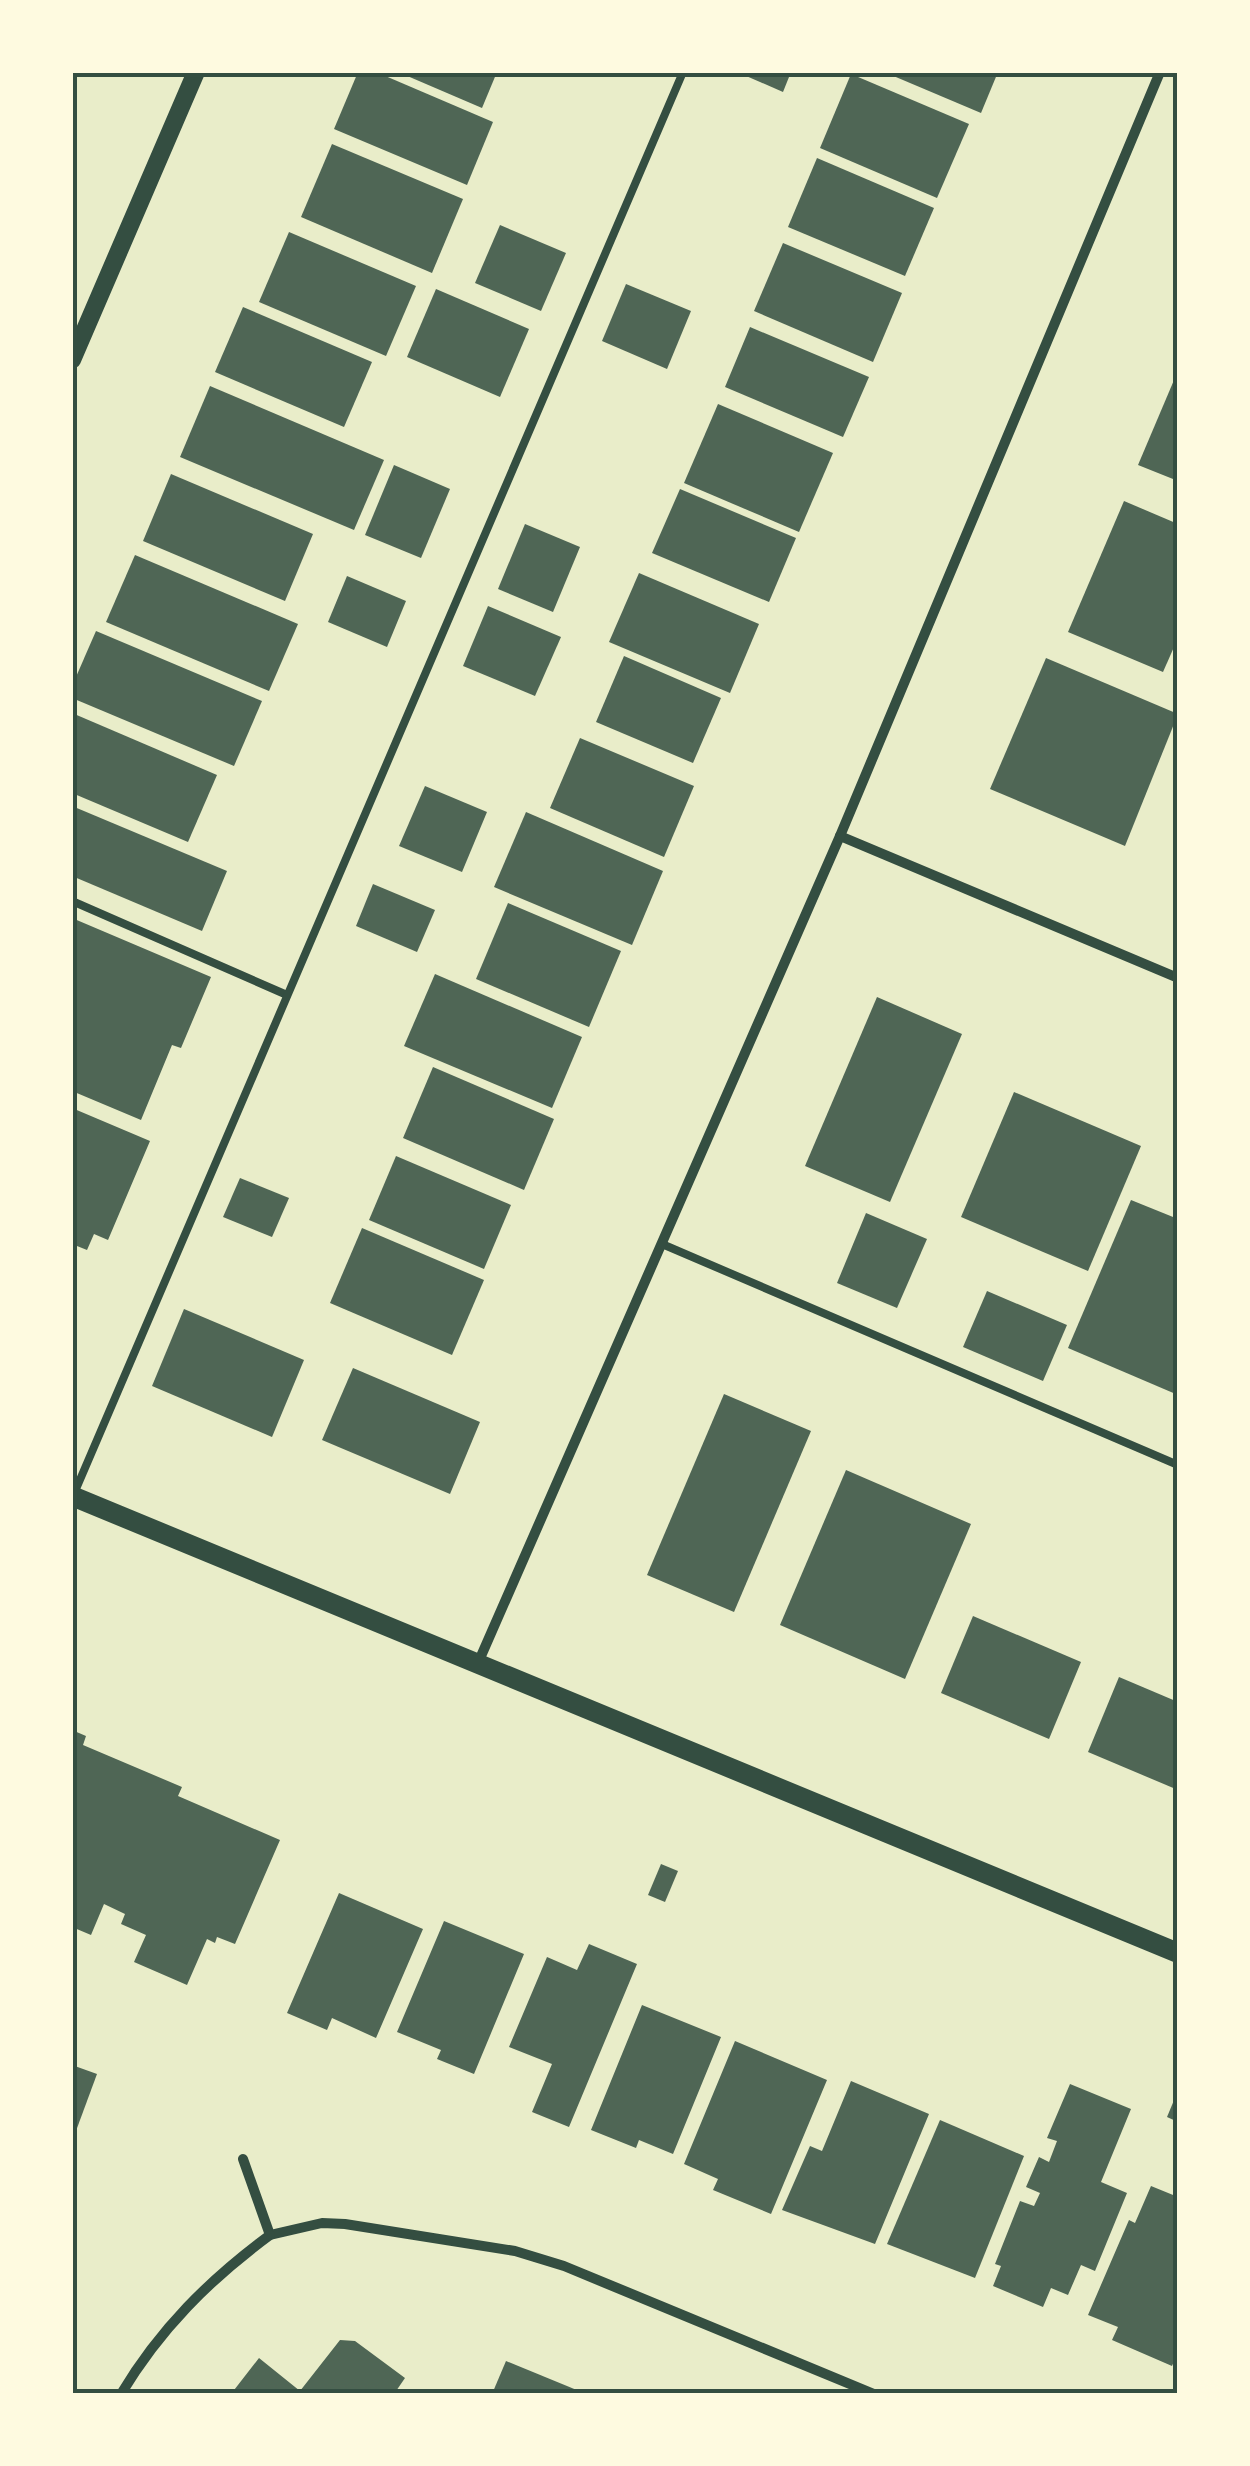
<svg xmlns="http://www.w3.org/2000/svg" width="1250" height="2466" viewBox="0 0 1250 2466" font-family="'Work Sans',sans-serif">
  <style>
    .building { fill: #4f6655 }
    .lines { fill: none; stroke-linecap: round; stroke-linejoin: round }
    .service { stroke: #344e41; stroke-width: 8 }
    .minor { stroke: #344e41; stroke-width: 10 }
    .tertiary { stroke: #344e41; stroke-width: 18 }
    .secondary { stroke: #344e41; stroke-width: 20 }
    .neatline { fill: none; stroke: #344e41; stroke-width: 4 }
  </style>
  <rect width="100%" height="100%" fill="#e9edc9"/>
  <g class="building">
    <path d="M358,72H376L493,122L467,185L334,129Z"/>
    <path d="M398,72H497L482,108Z"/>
    <path d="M737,72H791L783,92Z"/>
    <path d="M884,72H998L981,113Z"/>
    <path d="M851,74L969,124L937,198L820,148Z"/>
    <path d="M332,144L463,199L432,273L301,217Z"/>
    <path d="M817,158L934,208L905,276L788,227Z"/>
    <path d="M500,225L566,253L541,311L475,283Z"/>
    <path d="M289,232L416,286L386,356L259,302Z"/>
    <path d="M783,243L902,293L873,362L754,311Z"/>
    <path d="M626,284L691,311L667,369L602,341Z"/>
    <path d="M436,289L529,329L500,397L407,357Z"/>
    <path d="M243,307L372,362L344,427L215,372Z"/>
    <path d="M750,327L869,377L843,437L725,387Z"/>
    <path d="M1177,373H1178V481L1138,465Z"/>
    <path d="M210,386L384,460L354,530L180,457Z"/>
    <path d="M718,404L833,453L799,532L684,483Z"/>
    <path d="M394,465L450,489L421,558L365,535Z"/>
    <path d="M171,474L313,534L285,601L143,541Z"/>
    <path d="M680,489L796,538L769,602L652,553Z"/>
    <path d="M1124,501L1178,524V638L1163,672L1068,632Z"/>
    <path d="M525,524L580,547L553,612L498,589Z"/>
    <path d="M135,555L298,624L269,691L106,622Z"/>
    <path d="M639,573L759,624L730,693L609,642Z"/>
    <path d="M347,576L406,601L387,647L328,622Z"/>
    <path d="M488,606L561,637L535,696L463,666Z"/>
    <path d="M96,631L262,701L234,766L72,698V686Z"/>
    <path d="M624,656L721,698L693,763L596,722Z"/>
    <path d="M1046,658L1178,714L1125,846L990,789Z"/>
    <path d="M72,713L217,775L188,842L72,793Z"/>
    <path d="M580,738L694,786L664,857L550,808Z"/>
    <path d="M425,786L487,812L462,872L399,846Z"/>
    <path d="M72,806L227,871L202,931L72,876Z"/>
    <path d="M526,812L663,871L632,945L494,887Z"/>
    <path d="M373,884L435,910L417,952L356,926Z"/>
    <path d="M508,903L621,951L589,1027L476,979Z"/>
    <path d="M72,918L211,977L181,1048L172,1045L141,1120L72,1091Z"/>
    <path d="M435,974L582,1037L552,1108L404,1046Z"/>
    <path d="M877,997L962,1034L890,1202L805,1166Z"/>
    <path d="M433,1067L554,1119L524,1190L403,1138Z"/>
    <path d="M1014,1092L1141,1146L1088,1271L961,1217Z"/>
    <path d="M72,1108L150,1141L108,1240L94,1234L87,1250L72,1244Z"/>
    <path d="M396,1156L511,1205L484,1269L369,1220Z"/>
    <path d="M240,1178L289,1198L272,1237L223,1217Z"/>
    <path d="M1131,1200L1178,1219V1395L1068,1348Z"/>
    <path d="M866,1213L927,1239L897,1308L837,1283Z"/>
    <path d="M362,1228L484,1280L452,1355L330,1303Z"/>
    <path d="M987,1291L1067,1325L1043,1381L963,1347Z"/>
    <path d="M184,1309L304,1360L272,1437L152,1386Z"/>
    <path d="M353,1368L480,1422L450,1494L322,1440Z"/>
    <path d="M724,1394L811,1431L734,1612L647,1575Z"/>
    <path d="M846,1470L971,1524L905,1679L780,1625Z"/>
    <path d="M973,1616L1081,1662L1049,1739L941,1693Z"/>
    <path d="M1119,1677L1178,1702V1790L1088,1752Z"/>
    <path d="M72,1730L86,1736L83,1745L182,1787L178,1796L280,1840L235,1944L217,1937L215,1943L207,1939L187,1985L134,1962L146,1935L121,1924L125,1914L104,1904L91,1935L72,1927Z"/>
    <path d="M661,1864L678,1871L665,1902L648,1895Z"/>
    <path d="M339,1893L423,1929L376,2038L332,2018L327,2030L287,2013Z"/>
    <path d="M444,1921L524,1954L474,2074L437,2059L441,2050L397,2032Z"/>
    <path d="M589,1944L637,1964L569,2127L532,2112L552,2064L509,2047L547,1957L577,1970Z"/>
    <path d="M642,2005L721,2037L673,2154L639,2140L636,2148L591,2130Z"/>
    <path d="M735,2041L827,2080L771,2214L713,2190L718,2179L684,2164Z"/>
    <path d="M72,2065L97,2074L73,2139H72Z"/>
    <path d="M851,2081L929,2114L875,2244L782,2210L810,2146L822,2151Z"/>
    <path d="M1070,2084L1131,2109L1101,2182L1127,2193L1095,2271L1081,2265L1068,2295L1051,2288L1043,2307L993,2286L1001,2266L995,2264L1020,2201L1034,2206L1040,2193L1026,2187L1039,2157L1049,2162L1057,2141L1047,2138Z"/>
    <path d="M1177,2093H1178V2122L1167,2117Z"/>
    <path d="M940,2120L1024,2156L975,2278L887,2244Z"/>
    <path d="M1151,2186L1178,2197V2352L1172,2366L1112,2340L1118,2327L1088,2315L1129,2220L1135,2223Z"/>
    <path d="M340,2340L355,2341L405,2378L394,2394H231L259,2358L300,2391Z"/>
    <path d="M506,2361L584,2393V2394H492Z"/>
  </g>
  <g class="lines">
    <g class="service">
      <path d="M72,901L287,995"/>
      <path d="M662,1244L1178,1465"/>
      <path d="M73,1496L683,72"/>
    </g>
    <g class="minor">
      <path d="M840,836L1178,978"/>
      <path d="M478,1663L840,836L1160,72"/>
      <path d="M243,2159L270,2235L322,2223L345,2224L515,2251L564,2266L874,2394"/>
      <path d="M121,2394C160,2329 209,2280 270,2235"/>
    </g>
    <path class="tertiary" d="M72,360L196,72"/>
    <path class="secondary" d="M72,1496L1178,1953"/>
  </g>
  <rect width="1250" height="2466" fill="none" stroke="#fefae0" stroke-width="150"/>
  <rect x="75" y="75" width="1100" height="2316" class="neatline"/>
</svg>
